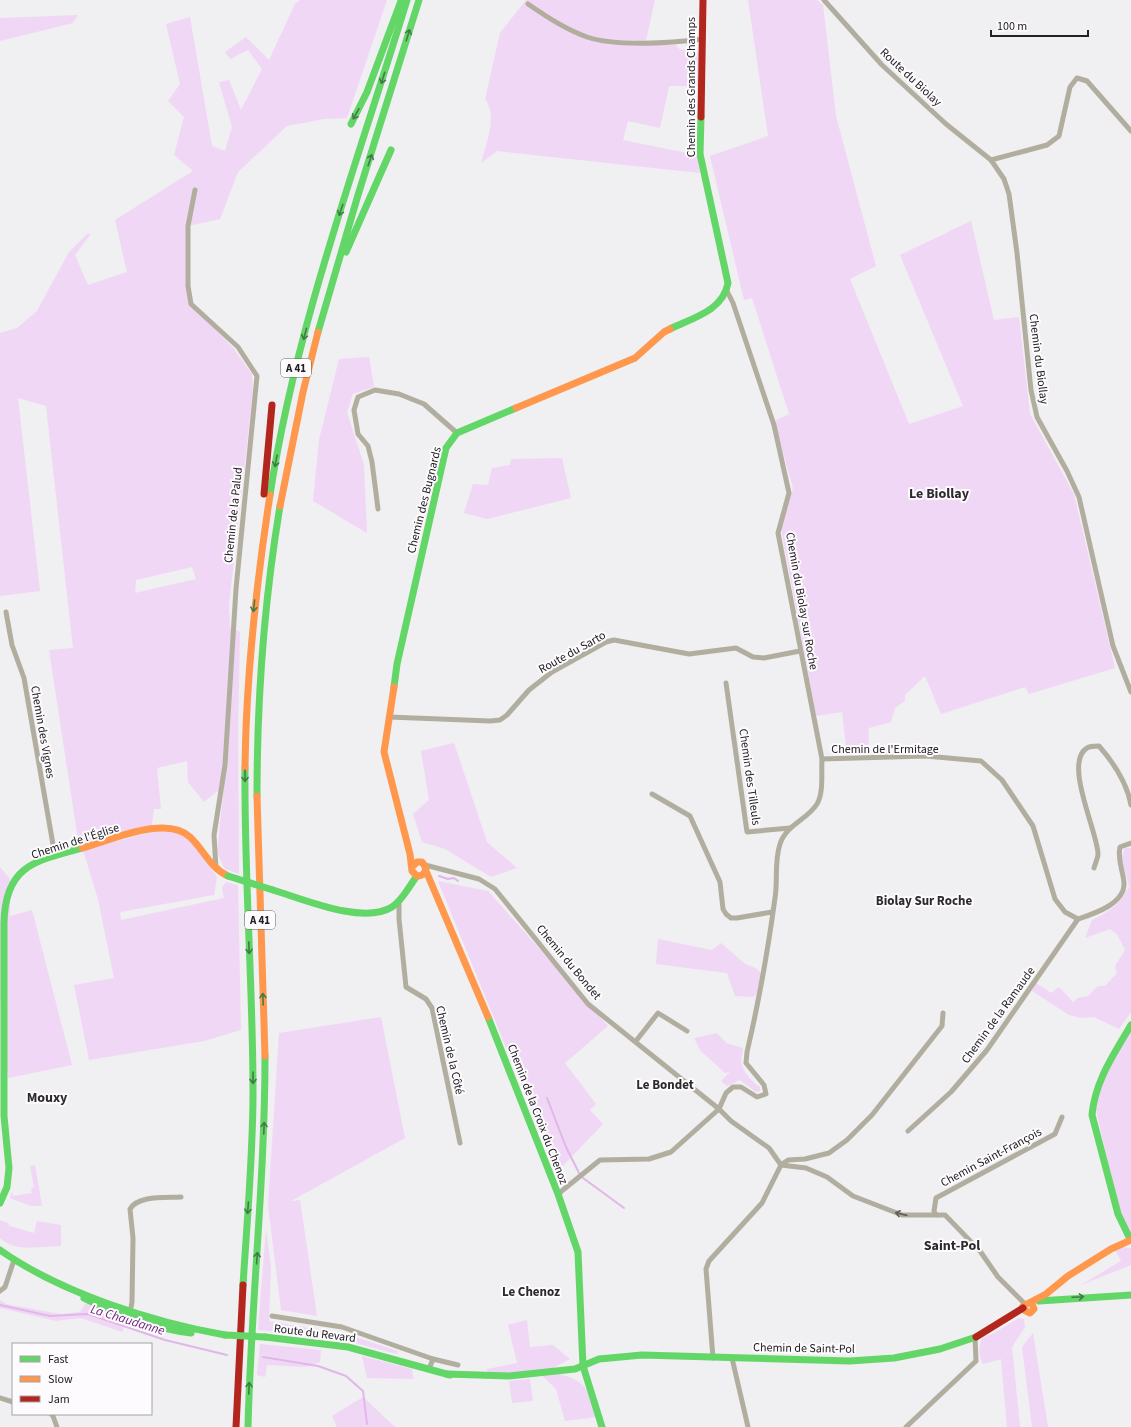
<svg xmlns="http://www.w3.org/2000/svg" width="1131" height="1427" viewBox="0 0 1131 1427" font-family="'Source Sans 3',sans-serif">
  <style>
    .green { fill: #f1d7f6; fill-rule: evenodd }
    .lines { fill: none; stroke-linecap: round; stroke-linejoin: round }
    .stream { stroke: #e1b6e9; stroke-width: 2 }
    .street { stroke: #b2ae9f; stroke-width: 5 }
    .fast { stroke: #63d668; stroke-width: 7 }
    .slow { stroke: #ff974d; stroke-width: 7 }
    .jam { stroke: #b3261e; stroke-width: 7 }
    .fast-bridge { stroke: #63d668; stroke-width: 7 }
    .oneway { stroke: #427b45 }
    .oneway2 { stroke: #63605a }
    .labels { text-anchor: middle; stroke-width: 4; stroke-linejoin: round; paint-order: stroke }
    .shield { fill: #fefbff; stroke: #646264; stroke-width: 1 }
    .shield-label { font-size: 11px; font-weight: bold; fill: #222022 }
    .street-label { font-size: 12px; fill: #222022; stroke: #fefbff }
    .neighbourhood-label { font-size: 13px; font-weight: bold; fill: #2c2a2d; stroke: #fefbff }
    .water-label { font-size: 13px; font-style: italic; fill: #6e287c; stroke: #fefbff }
    .quarter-label { font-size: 14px; font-weight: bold; fill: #2c2a2d; stroke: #fefbff }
  </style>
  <rect width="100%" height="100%" fill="#f0eff1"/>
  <g class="green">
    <path d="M300,0H387L347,118L324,119L287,126L238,172L220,219L188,226L191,304L233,348L252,374L253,390L229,605L230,628L240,632L238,730L239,874L224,868L217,852L224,786L204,802L188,782L187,761L157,768L161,809H154L152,825L79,846L49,650L73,648L46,406L18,398L40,591L0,596V333L17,328L37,311L69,252L88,233L90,235L75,255L88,285L127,272L115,220L193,171L174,155L184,117L168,101L180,84L166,24L190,17L212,146L225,151L232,127L219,82L229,80L241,110L262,69L248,50L230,59L225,52L246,37L269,60L295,4ZM192,567L196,579L135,593L136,580Z"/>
    <path d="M526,0H655L645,45H676L679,49L699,52L698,86H669L660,128L628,121L623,140L697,155L700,173L497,151L481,163C486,144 498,116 485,99L500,33Z"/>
    <path d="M748,0H817L823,5L836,116L876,266L850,279L909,424L963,406L900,255L971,221L994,320L1019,317L1030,414L1074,494L1115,668L1029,694L1025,687L941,714L925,676L905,695V701L895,708L891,722L869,728L868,754L847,755L842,712L816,716L781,528L793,488L774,421L789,414L752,298L744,300L710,156L768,136Z"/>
    <path d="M78,15L73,23L0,41V18Z"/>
    <path d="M369,357L374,387L353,394L347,412L364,465L367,533L313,501L319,440L339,359Z"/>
    <path d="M562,458L571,498L487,519L464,513L473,484L488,485L492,468L510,465L511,459Z"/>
    <path d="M454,743L487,842L517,868L491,877L445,849L422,842L413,814L429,800L421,751Z"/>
    <path d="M155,831L178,832L190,839L217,877L214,895L120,912L121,920L224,898L222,888L226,882L238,885L241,1030L204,1041L89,1060L74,985L114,978L98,899L83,850Z"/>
    <path d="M1125,848H1131V1012L1119,1029L1094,1017L1081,1018L1069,1015L1032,991L1036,983L1051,993L1059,987L1073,1002L1078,998L1088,996L1098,986H1105L1117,973L1115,966L1125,950L1117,934L1110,929L1085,938L1092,920C1110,911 1120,905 1129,886L1121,859Z"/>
    <path d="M0,867L10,879V916L32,910L72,1065L8,1078L0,996Z"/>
    <path d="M438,881L488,891L608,1026L565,1063L596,1104L590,1110L603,1124L557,1172Z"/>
    <path d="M658,939L712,950L721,943L744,963L757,969L762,974C761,983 760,991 753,997L735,996L727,973L656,964Z"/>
    <path d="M381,1017L405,1138L291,1201L300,1200L317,1316L281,1310L268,1206L279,1033Z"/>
    <path d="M1131,1031V1235L1119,1210L1096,1110C1097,1081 1117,1056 1131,1031Z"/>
    <path d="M717,1033L726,1043L743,1048C743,1052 741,1057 741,1061C742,1071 752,1082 760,1087V1091L756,1092L740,1080L727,1086L721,1081L730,1072L725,1073L700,1050L694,1038Z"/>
    <path d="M35,1165L42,1206H31L10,1198L12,1192L13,1196L32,1193L31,1188L34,1187L30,1166Z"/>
    <path d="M0,1220L8,1223L10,1228V1226L34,1233L37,1221L61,1225V1246C42,1246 16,1253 0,1238Z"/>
    <path d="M266,1229L271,1267L269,1321L352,1336L398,1351L397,1354L332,1337L258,1330Z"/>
    <path d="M1121,1247L1131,1248V1265L1081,1285L1121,1261L1115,1250Z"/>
    <path d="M0,1300L6,1304L61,1314L80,1312L87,1301L127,1319L122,1332L81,1318L56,1321L0,1308Z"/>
    <path d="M1019,1318L1024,1319L1025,1327L1012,1347L1020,1427H1007L1001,1359L983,1364C978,1355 979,1348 982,1338L994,1333Z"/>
    <path d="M527,1320L530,1347L553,1345L570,1359L553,1368V1372C588,1382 585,1384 596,1417L565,1421L556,1389L537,1371L488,1375L487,1369L517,1363L508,1325Z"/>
    <path d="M1033,1333L1048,1427H1032L1022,1347Z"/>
    <path d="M260,1344L321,1350L320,1362L306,1367L267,1365L265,1377L257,1375Z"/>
    <path d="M362,1356L412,1369L413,1379L367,1378Z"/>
    <path d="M530,1379L533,1401L512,1403L509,1381Z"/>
    <path d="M363,1397L395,1427H337L332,1416Z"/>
  </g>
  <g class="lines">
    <g class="stream">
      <path d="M439,876L448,879L454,878L458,881"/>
      <path d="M547,1098L566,1147L579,1173"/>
      <path d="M583,1178L624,1208"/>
      <path d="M0,1305L50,1316L88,1314L165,1340L227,1355"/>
      <path d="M263,1357L318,1366L346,1376L363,1391L367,1424"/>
    </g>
    <g class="street">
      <path d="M824,0L882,65L946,124L991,160L1004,179L1009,194L1017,253L1031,390L1037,417L1067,471L1079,497L1113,646L1131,692"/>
      <path d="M528,4C547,17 565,29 587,37C617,47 671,43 703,39"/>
      <path d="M991,160L1047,145L1059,136L1070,87L1077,78L1087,81L1131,131"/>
      <path d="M195,190L188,226V286L191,304L238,347L257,376L236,589L225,765L214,835L216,869"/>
      <path d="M726,289L733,303L774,425L789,493L778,533L822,759C821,773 824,792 817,804C807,820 786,825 780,844C774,862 778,880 775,898C768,950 759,1001 747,1052L746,1063L764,1085L766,1094L757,1097L741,1087H733L726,1093L719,1109L731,1121L769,1148L781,1165L788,1160L805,1159L829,1153L847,1140L872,1115L942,1026L943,1013"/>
      <path d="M378,509L372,462L368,446L358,434L354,410L358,397L375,390L399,394L424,404L457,433"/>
      <path d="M6,612L12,645L24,678L55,856"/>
      <path d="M726,683L747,832L790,828"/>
      <path d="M389,717L490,721L500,720L507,715L529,690L552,672L606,642L614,640L689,654L736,648L753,657L764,658L800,651"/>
      <path d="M822,759L926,756L981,761L1002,780L1033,826L1055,899L1065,912L1078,919C1093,914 1125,904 1124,883C1123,870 1117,860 1120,847L1131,843"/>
      <path d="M652,794L690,816L720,882L723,909L726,914L731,918H737L772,912"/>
      <path d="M425,865L479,879L495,889L588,1004L719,1109L671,1152L649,1159L600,1160L558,1194"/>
      <path d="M1094,868C1095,864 1098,858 1098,854C1098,833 1063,762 1087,748C1090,746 1096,746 1099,746C1113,762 1127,783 1131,805"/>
      <path d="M399,901V919L406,987L426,999L432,1008L460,1143"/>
      <path d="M636,1041L658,1013L687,1031"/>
      <path d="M908,1131L951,1092L987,1050L1078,919"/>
      <path d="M936,1215L934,1211L936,1198L1055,1134L1062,1117"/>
      <path d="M0,1291L5,1287L14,1260"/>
      <path d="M130,1313L132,1302L133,1238L130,1209C138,1195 166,1198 181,1197"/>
      <path d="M272,1316L342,1327L433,1359"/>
      <path d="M713,1358L706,1269L709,1261L762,1203L781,1165L806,1168L827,1177L853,1196L902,1215H945L980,1251L998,1277L1025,1304"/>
      <path d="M732,1358L748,1427"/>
      <path d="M429,1369L433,1359L458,1365"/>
      <path d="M0,1398L13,1402"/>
      <path d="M51,1414L53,1416L57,1427"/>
      <path d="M906,1427L976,1361L975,1337"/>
    </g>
    <g class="fast">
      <path d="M351,124L367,92L401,1"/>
      <path d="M346,252L391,150"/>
      <path d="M670,329C692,318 723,311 728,283L700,154L701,117"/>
      <path d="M318,332L358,195L419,0"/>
      <path d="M270,495C296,325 357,164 407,0"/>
      <path d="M394,687L397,664L446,448L457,433L516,408"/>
      <path d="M257,796C257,699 264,602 280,506"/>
      <path d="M273,890C303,899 363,925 392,907C403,900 409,886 417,876"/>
      <path d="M488,1017L558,1194L578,1252L583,1366L602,1427"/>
      <path d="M0,1203L7,1187L9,1168L4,1116V923C5,866 34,861 82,848"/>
      <path d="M1130,1239L1118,1214L1092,1115C1095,1081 1114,1054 1131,1025"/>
      <path d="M0,1250C61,1293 152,1322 225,1335"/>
      <path d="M243,1285C247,1221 253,1156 253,1092C253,984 244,876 245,768"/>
      <path d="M84,1298C118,1315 153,1328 191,1333"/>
      <path d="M1039,1301L1131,1295"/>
      <path d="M265,1337L348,1347L450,1375"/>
      <path d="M447,1374L509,1376L575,1369L599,1359L642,1355L850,1361L894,1358L940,1349L976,1337"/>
      <path d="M248,1427C251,1303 265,1180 265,1056"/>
    </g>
    <g class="slow">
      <path d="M516,408L635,358L664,332L670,329"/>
      <path d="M280,506L303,392L318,332"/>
      <path d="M394,687L384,752L410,854L412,871L417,876C422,876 425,874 426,868L422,862H417L413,866"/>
      <path d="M245,768C246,676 256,586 270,495"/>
      <path d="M257,796L265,1056"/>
      <path d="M82,848C110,841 166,814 190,837C204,850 210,868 228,876"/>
      <path d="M426,871L488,1017"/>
      <path d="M1033,1306L1034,1309L1030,1313L1024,1310L1023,1306L1046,1294L1068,1276L1111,1249L1131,1240"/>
    </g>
    <g class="jam">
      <path d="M701,117L703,0"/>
      <path d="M264,494L272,405"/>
      <path d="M976,1337L1023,1308"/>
      <path d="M236,1427L243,1285"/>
    </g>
    <g class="fast-bridge">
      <path d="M228,876L273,890"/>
      <path d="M225,1335L265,1337"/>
    </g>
  </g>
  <defs><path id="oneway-shaft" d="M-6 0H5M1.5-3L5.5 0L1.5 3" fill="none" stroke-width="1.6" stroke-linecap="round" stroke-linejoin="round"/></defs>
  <g class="oneway">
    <use href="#oneway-shaft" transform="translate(408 35) rotate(-73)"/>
    <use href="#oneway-shaft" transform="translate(383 78) rotate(107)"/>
    <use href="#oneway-shaft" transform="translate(356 114) rotate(119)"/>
    <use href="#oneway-shaft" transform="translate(370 160) rotate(-72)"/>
    <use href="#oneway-shaft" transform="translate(341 210) rotate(108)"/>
    <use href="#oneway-shaft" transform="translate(305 334) rotate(105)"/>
    <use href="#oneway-shaft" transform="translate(276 461) rotate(101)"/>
    <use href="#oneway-shaft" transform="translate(254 606) rotate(96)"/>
    <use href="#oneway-shaft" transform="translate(245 776) rotate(90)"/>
    <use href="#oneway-shaft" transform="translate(249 948) rotate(88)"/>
    <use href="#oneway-shaft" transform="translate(263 999) rotate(-92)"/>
    <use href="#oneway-shaft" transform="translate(253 1078) rotate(90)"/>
    <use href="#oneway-shaft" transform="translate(264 1128) rotate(-88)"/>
    <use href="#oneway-shaft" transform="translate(248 1208) rotate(94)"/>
    <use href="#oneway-shaft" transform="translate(257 1258) rotate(-86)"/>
    <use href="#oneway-shaft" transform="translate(1078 1297) rotate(-3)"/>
    <use href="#oneway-shaft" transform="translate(249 1388) rotate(-88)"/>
  </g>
  <use class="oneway2" href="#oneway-shaft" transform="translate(901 1214) rotate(-167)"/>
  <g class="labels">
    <g class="shield">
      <rect x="281" y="359" width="30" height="18" rx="3"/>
      <rect x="245" y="911" width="30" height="18" rx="3"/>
    </g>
    <g class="shield-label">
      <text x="296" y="372">A 41</text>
      <text x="260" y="924">A 41</text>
    </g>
    <g class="street-label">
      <text transform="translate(911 77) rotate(43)" y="4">Route du Biolay</text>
      <text transform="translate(691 87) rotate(-90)" y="4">Chemin des Grands Champs</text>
      <text transform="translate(1039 359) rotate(83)" y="4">Chemin du Biollay</text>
      <text transform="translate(424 500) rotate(-76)" y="4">Chemin des Bugnards</text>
      <text transform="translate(233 515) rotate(-84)" y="4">Chemin de la Palud</text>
      <text transform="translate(802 601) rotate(80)" y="4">Chemin du Biolay sur Roche</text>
      <text transform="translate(572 652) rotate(-29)" y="4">Route du Sarto</text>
      <text transform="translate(43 732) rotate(80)" y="4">Chemin des Vignes</text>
      <text x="885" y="753">Chemin de l'Ermitage</text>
      <text transform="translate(750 777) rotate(82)" y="4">Chemin des Tilleuls</text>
      <text transform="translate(75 841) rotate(-18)" y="4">Chemin de l'Église</text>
      <text transform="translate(569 962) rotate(50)" y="4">Chemin du Bondet</text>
      <text transform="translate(998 1015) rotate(-54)" y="4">Chemin de la Ramaude</text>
      <text transform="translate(450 1050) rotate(77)" y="4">Chemin de la Côté</text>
      <text transform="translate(538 1114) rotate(69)" y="4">Chemin de la Croix du Chenoz</text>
      <text transform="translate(991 1157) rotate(-28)" y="4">Chemin Saint-François</text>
      <text transform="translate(315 1333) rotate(7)" y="4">Route du Revard</text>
      <text transform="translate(804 1348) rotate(1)" y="4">Chemin de Saint-Pol</text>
    </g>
    <g class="neighbourhood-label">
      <text x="924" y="905">Biolay Sur Roche</text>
      <text x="665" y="1089">Le Bondet</text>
      <text x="531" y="1296">Le Chenoz</text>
    </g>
    <g class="water-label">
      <text transform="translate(128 1319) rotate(17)" y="5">La Chaudanne</text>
    </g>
    <g class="quarter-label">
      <text x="939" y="498">Le Biollay</text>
      <text x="47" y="1102">Mouxy</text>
      <text x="952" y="1250">Saint-Pol</text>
    </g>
  </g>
  <rect x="12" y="1343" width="140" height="72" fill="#fefbff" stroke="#a6a3a7"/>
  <rect x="20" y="1356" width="20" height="6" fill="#63d668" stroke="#a6a3a7"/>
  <text x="48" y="1363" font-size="12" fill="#222022">Fast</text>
  <rect x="20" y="1376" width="20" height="6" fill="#ff974d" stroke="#a6a3a7"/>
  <text x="48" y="1383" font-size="12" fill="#222022">Slow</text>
  <rect x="20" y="1396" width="20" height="6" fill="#b3261e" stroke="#a6a3a7"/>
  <text x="48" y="1403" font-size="12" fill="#222022">Jam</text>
  <path d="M991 30v6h97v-6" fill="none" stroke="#222022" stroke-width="2"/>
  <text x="997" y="30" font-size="12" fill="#222022" stroke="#fefbff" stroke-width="3" paint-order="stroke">100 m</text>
</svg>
